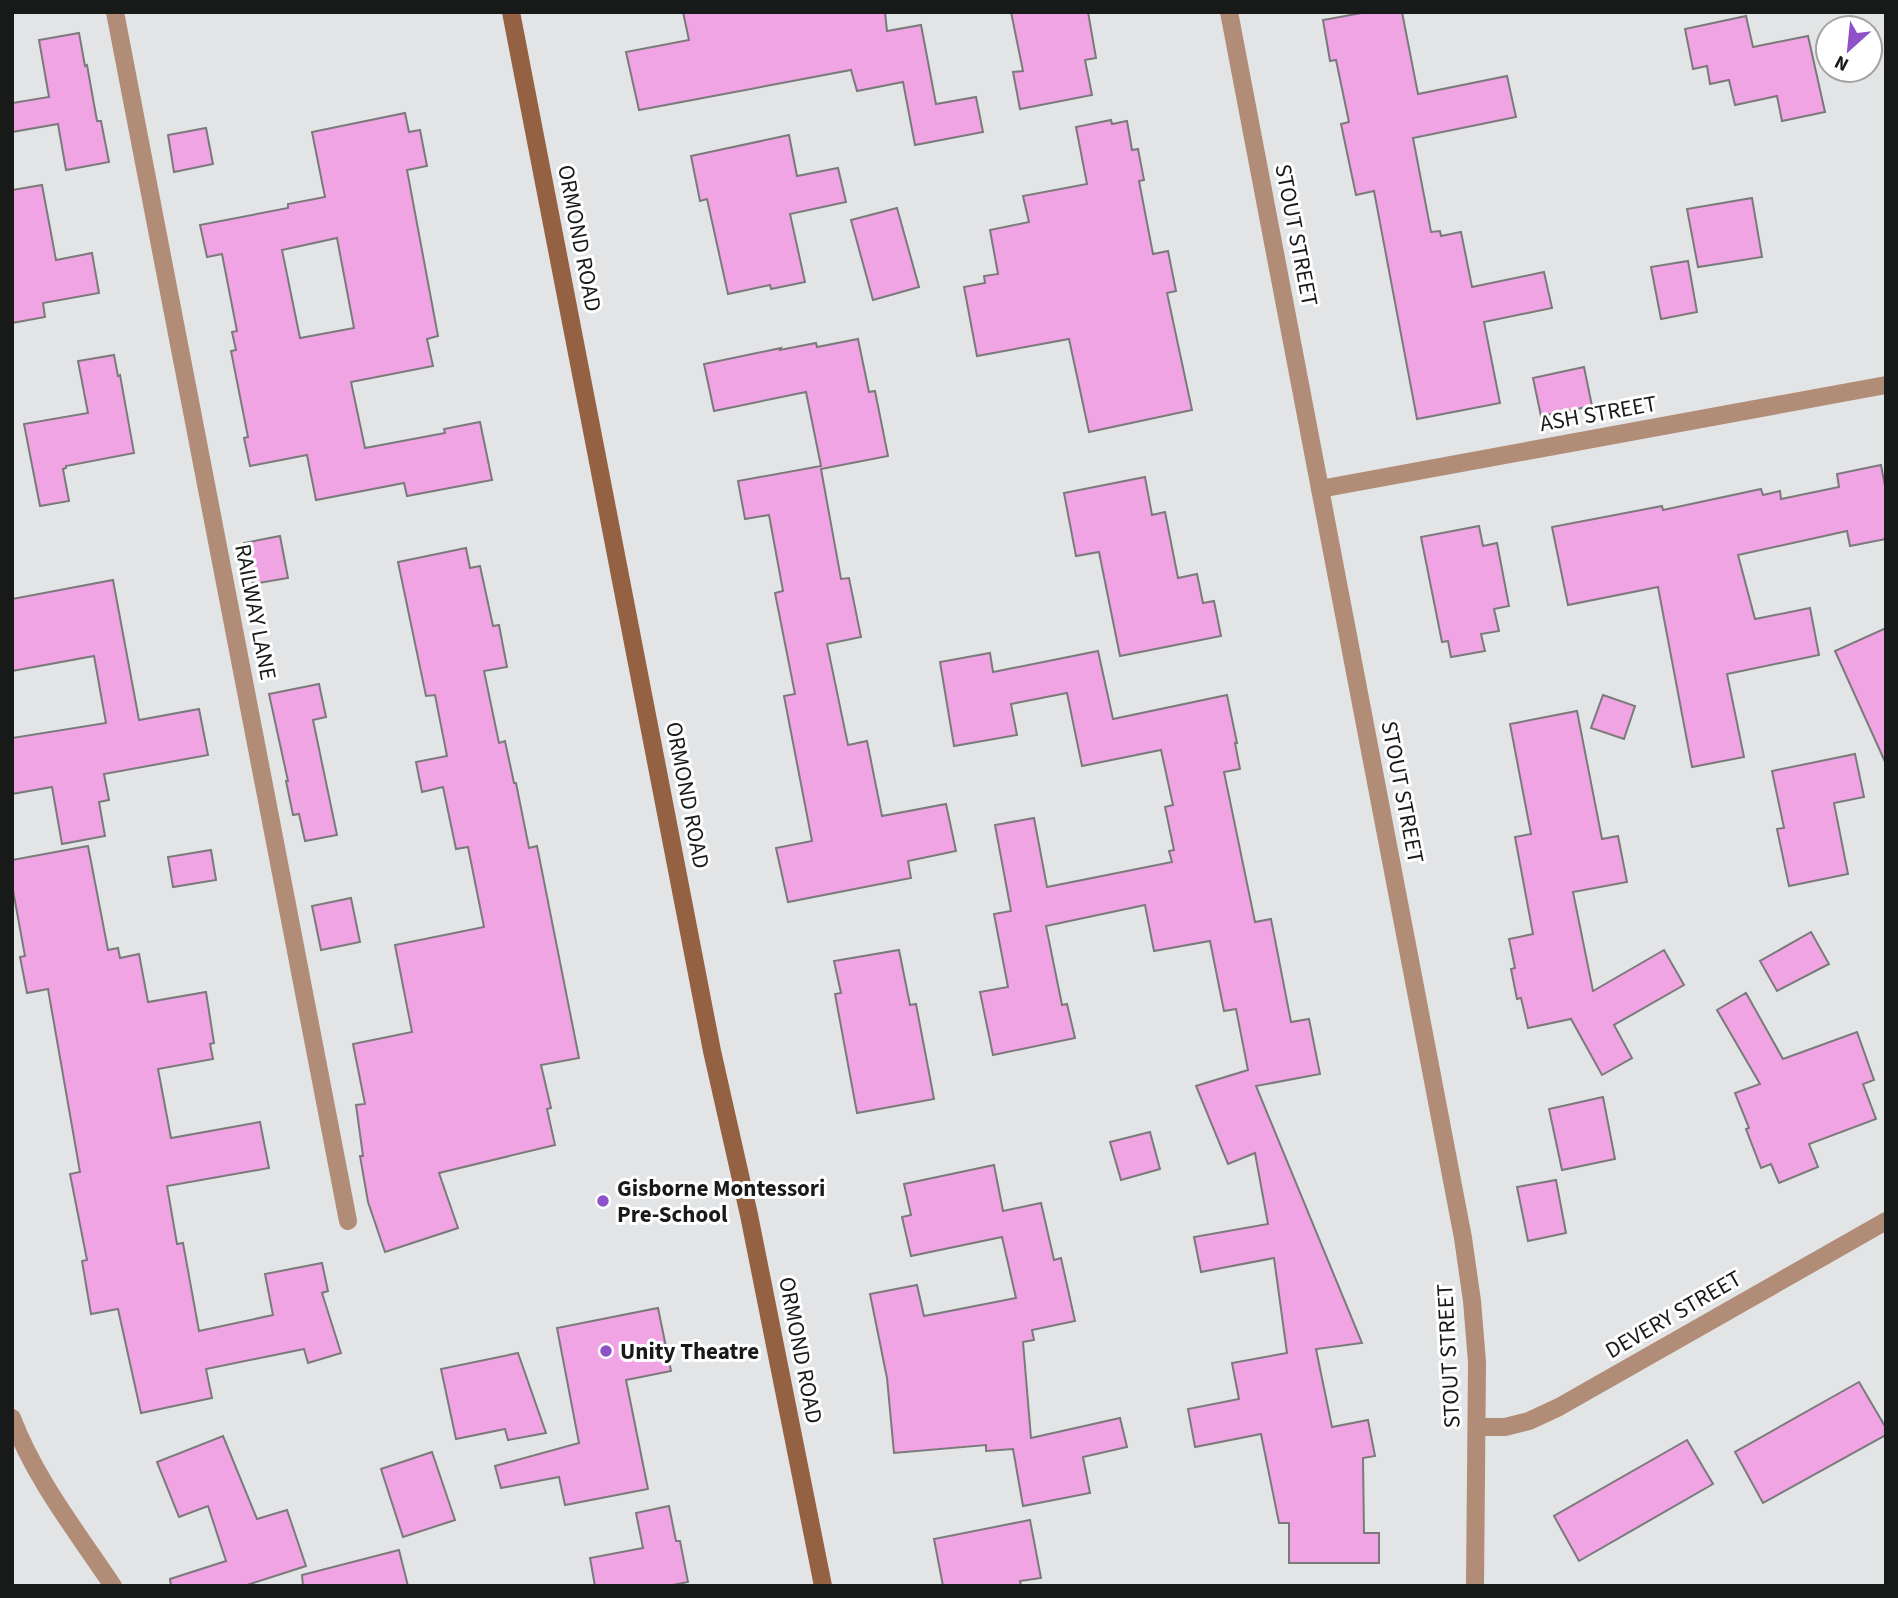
<svg xmlns="http://www.w3.org/2000/svg" width="1898" height="1598" viewBox="0 0 1898 1598" font-family="'Source Sans 3',sans-serif">
  <style>
    .building { fill: #f0a4e3; stroke: #7b7a7b; stroke-width: 2; fill-rule: evenodd }
    .lines { fill: none; stroke-linecap: round; stroke-linejoin: round }
    .minor { stroke: #b18c77; stroke-width: 18 }
    .tertiary { stroke: #b18c77; stroke-width: 18 }
    .secondary { stroke: #956143; stroke-width: 18 }
    .poi-dot { fill: #8f51c8; stroke: #fff; stroke-width: 2.5 }
    .labels { text-anchor: middle; stroke-width: 6; stroke-linejoin: round; paint-order: stroke }
    .street-label { font-size: 23px; fill: #181919; stroke: #fff }
    .poi-label { font-size: 23px; font-weight: bold; fill: #181919; stroke: #fff; text-anchor: start }
  </style>
  <rect width="100%" height="100%" fill="#e3e4e5"/>
  <g class="building">
    <path d="M683,12H885L887,31L921,25L936,104L976,97L983,132L915,145L903,82L857,91L851,70L639,110L626,52L689,40Z"/>
    <path d="M1011,12H1088L1096,58L1085,60L1092,95L1020,109L1013,72L1023,71Z"/>
    <path d="M1367,12H1402L1418,94L1507,76L1516,117L1413,138L1431,232L1440,231L1441,236L1461,232L1472,287L1544,272L1552,308L1484,322L1500,403L1417,419L1374,191L1356,195L1341,124L1349,122L1336,60L1330,61L1323,20Z"/>
    <path d="M1746,16L1753,47L1808,36L1825,112L1782,121L1777,96L1735,105L1729,80L1710,84L1707,66L1693,69L1685,29Z"/>
    <path d="M79,33L85,66L87,65L97,121H101L109,162L66,170L58,124L12,132V103L49,97L39,40Z"/>
    <path d="M405,113L409,132L420,130L427,166L407,170L438,336L427,339L433,366L351,382L365,448L445,433L444,429L480,422L492,480L407,496L404,483L316,500L307,455L250,466L244,438L248,437L231,351L236,350L232,332L237,331L222,254L207,257L200,225L288,208V204L325,197L312,132ZM337,238L354,328L300,338L282,250Z"/>
    <path d="M1111,120L1112,124L1127,121L1132,150L1138,149L1144,180L1139,181L1153,254L1168,251L1176,291L1167,293L1192,410L1089,432L1069,339L977,356L964,287L985,283L984,276L998,274L990,230L1029,222L1023,196L1087,184L1076,127Z"/>
    <path d="M206,128L213,164L174,172L168,135Z"/>
    <path d="M789,135L797,176L838,168L846,202L790,214L805,282L771,289L770,285L728,294L707,199L700,201L691,156Z"/>
    <path d="M42,185L56,260L92,253L99,293L43,303L45,317L12,323V190Z"/>
    <path d="M1752,198L1762,257L1698,267L1687,209Z"/>
    <path d="M897,208L919,287L873,300L851,220Z"/>
    <path d="M1688,261L1697,312L1661,319L1651,267Z"/>
    <path d="M858,339L869,392L875,391L888,456L821,469L841,579L849,578L861,637L827,644L848,745L867,741L882,816L946,804L956,851L908,861L911,878L788,902L776,848L812,841L784,696L795,694L775,593L783,591L769,515L745,519L738,481L821,466L806,392L714,411L704,364L781,348L780,350L816,343L817,347Z"/>
    <path d="M114,355L118,376L120,375L134,453L66,466V468L63,469L69,501L40,506L24,424L88,413L78,361Z"/>
    <path d="M1584,367L1592,406L1541,416L1533,378Z"/>
    <path d="M1881,465L1886,491V539L1850,546L1847,531L1738,555L1755,619L1810,608L1819,655L1727,674L1744,757L1692,767L1658,587L1568,605L1552,527L1662,506L1663,510L1761,489L1763,495L1780,491L1781,499L1839,487L1837,474Z"/>
    <path d="M1145,477L1152,515L1165,512L1178,578L1197,574L1203,603L1214,601L1221,636L1120,656L1099,552L1076,556L1064,493Z"/>
    <path d="M1479,526L1483,546L1497,543L1509,606L1494,609L1499,631L1481,634L1485,651L1451,657L1448,641L1442,642L1421,537Z"/>
    <path d="M280,536L288,578L253,584L244,543Z"/>
    <path d="M466,548L470,568L480,566L493,626L499,625L507,667L484,671L499,743L505,741L514,783H516L529,848L537,846L579,1058L541,1065L551,1108L547,1109L555,1145L439,1173L458,1228L385,1252L368,1202L360,1156H363L356,1105L365,1104L353,1044L412,1032L395,945L484,927L468,847L456,849L443,787L422,792L416,762L447,756L435,695L426,696L398,562Z"/>
    <path d="M113,580L139,720L199,709L208,755L104,774L109,800L99,802L105,836L62,844L52,787L12,794V738L106,723L94,656L12,671V599Z"/>
    <path d="M1886,628V764L1835,651Z"/>
    <path d="M1098,651L1113,719L1227,695L1237,743H1235L1240,769L1224,772L1255,922L1271,919L1291,1022L1309,1019L1320,1074L1256,1086L1362,1343L1316,1349L1332,1427L1368,1420L1375,1456L1363,1458L1364,1533H1379V1563H1289V1523H1279L1261,1434L1195,1447L1188,1409L1239,1399L1232,1363L1287,1353L1274,1258L1201,1272L1194,1237L1268,1224L1255,1153L1228,1164L1196,1086L1248,1070L1236,1009L1224,1011L1210,941L1154,951L1145,905L1046,926L1062,1005L1067,1004L1075,1038L993,1055L980,992L1008,987L994,914L1011,911L995,825L1034,818L1047,887L1172,862L1169,851L1174,850L1165,807L1173,805L1161,750L1082,766L1067,693L1011,704L1017,735L954,746L940,662L990,653L993,672Z"/>
    <path d="M319,684L326,717L313,720L337,835L305,841L299,814L293,815L286,781H288L269,694Z"/>
    <path d="M1603,695L1635,706L1624,739L1591,728Z"/>
    <path d="M1577,711L1602,839L1618,836L1627,882L1573,892L1593,991L1664,950L1684,985L1614,1025L1632,1058L1602,1075L1571,1019L1528,1028L1521,998L1517,999L1511,969L1515,968L1509,939L1533,934L1515,837L1531,834L1510,724Z"/>
    <path d="M1855,754L1864,797L1834,803L1848,874L1789,886L1777,829L1784,828L1772,771Z"/>
    <path d="M88,846L108,950L118,948L120,958L139,954L148,1002L206,992L214,1043L210,1044L213,1059L158,1069L171,1138L260,1122L269,1168L167,1186L177,1244L183,1243L199,1331L273,1315L265,1274L322,1263L328,1291L322,1293L341,1353L308,1363L304,1349L206,1369L212,1398L141,1413L118,1309L91,1314L82,1261L87,1260L70,1174L80,1172L48,989L27,993L20,957L25,956L12,885V860Z"/>
    <path d="M211,850L216,880L173,887L168,857Z"/>
    <path d="M351,898L360,942L321,950L312,906Z"/>
    <path d="M1811,932L1829,964L1777,991L1760,961Z"/>
    <path d="M899,950L910,1005L916,1004L934,1099L857,1113L835,994L841,993L834,961Z"/>
    <path d="M1746,993L1783,1059L1857,1032L1874,1080L1863,1084L1876,1119L1809,1144L1818,1167L1779,1183L1771,1164L1761,1168L1746,1129L1749,1128L1735,1093L1760,1084L1717,1010Z"/>
    <path d="M1603,1097L1615,1159L1562,1170L1549,1109Z"/>
    <path d="M1150,1132L1160,1169L1121,1180L1110,1142Z"/>
    <path d="M994,1165L1003,1211L1041,1203L1054,1260L1061,1258L1075,1321L1032,1330L1034,1340L1023,1342L1031,1438L1120,1418L1127,1447L1083,1457L1090,1493L1023,1506L1013,1449L986,1451V1445L894,1453L887,1378L870,1294L917,1285L924,1316L1016,1298L1002,1237L911,1256L902,1217L911,1215L904,1184Z"/>
    <path d="M1556,1180L1566,1233L1528,1241L1517,1187Z"/>
    <path d="M658,1308L671,1371L626,1380L648,1489L565,1505L559,1477L501,1488L495,1466L579,1443L557,1328Z"/>
    <path d="M518,1353L546,1433L508,1440L505,1429L456,1439L441,1369Z"/>
    <path d="M1859,1382L1886,1428V1435L1763,1503L1735,1452Z"/>
    <path d="M223,1436L257,1519L287,1510L306,1566L244,1586H171L170,1579L226,1561L208,1506L179,1517L157,1462Z"/>
    <path d="M1687,1440L1713,1484L1579,1561L1554,1516Z"/>
    <path d="M432,1452L455,1520L403,1537L381,1469Z"/>
    <path d="M669,1506L676,1541H680L688,1582L668,1586H595L590,1558L643,1548L636,1513Z"/>
    <path d="M1030,1520L1041,1578L1020,1581L1021,1586H943L934,1539Z"/>
    <path d="M399,1550L408,1586H303L302,1575Z"/>
  </g>
  <g class="lines">
    <g class="minor">
      <path d="M115,12L348,1221"/>
      <path d="M1320,489L1886,385"/>
      <path d="M12,1418C35,1479 77,1532 113,1586"/>
      <path d="M1477,1427H1505L1529,1421L1559,1407L1886,1221"/>
    </g>
    <path class="tertiary" d="M1229,12L1463,1238L1472,1301L1477,1362L1475,1586"/>
    <path class="secondary" d="M511,12L712,1051L749,1215L823,1586"/>
  </g>
  <g class="poi-dot">
    <circle cx="603" cy="1201" r="7"/>
    <circle cx="606" cy="1351" r="7"/>
  </g>
  <g class="labels">
    <g class="street-label">
      <text transform="translate(1297 235) rotate(79)" y="8">STOUT STREET</text>
      <text transform="translate(580 238) rotate(79)" y="8">ORMOND ROAD</text>
      <text transform="translate(1598 413) rotate(-10)" y="8">ASH STREET</text>
      <text transform="translate(256 612) rotate(79)" y="8">RAILWAY LANE</text>
      <text transform="translate(1403 792) rotate(79)" y="8">STOUT STREET</text>
      <text transform="translate(688 795) rotate(79)" y="8">ORMOND ROAD</text>
      <text transform="translate(1673 1314) rotate(-30)" y="8">DEVERY STREET</text>
      <text transform="translate(801 1350) rotate(79)" y="8">ORMOND ROAD</text>
      <text transform="translate(1448 1356) rotate(-93)" y="8">STOUT STREET</text>
    </g>
    <g class="poi-label">
      <text x="617" y="1196">Gisborne Montessori<tspan x="617" dy="26">Pre-School</tspan></text>
      <text x="620" y="1359">Unity Theatre</text>
    </g>
  </g>
  <rect width="1898" height="1598" fill="none" stroke="#181919" stroke-width="28"/>
  <g transform="translate(1849 49) rotate(207)"><circle r="33" fill="#ffffff" stroke="#a3a3a3" stroke-width="2"/>
  <path d="M0-5L12 26L0 18L-12 26Z" fill="#8f51c8"/>
  <text y="-10" font-size="19" font-weight="bold" text-anchor="middle" fill="#181919">N</text>
  </g>
</svg>
